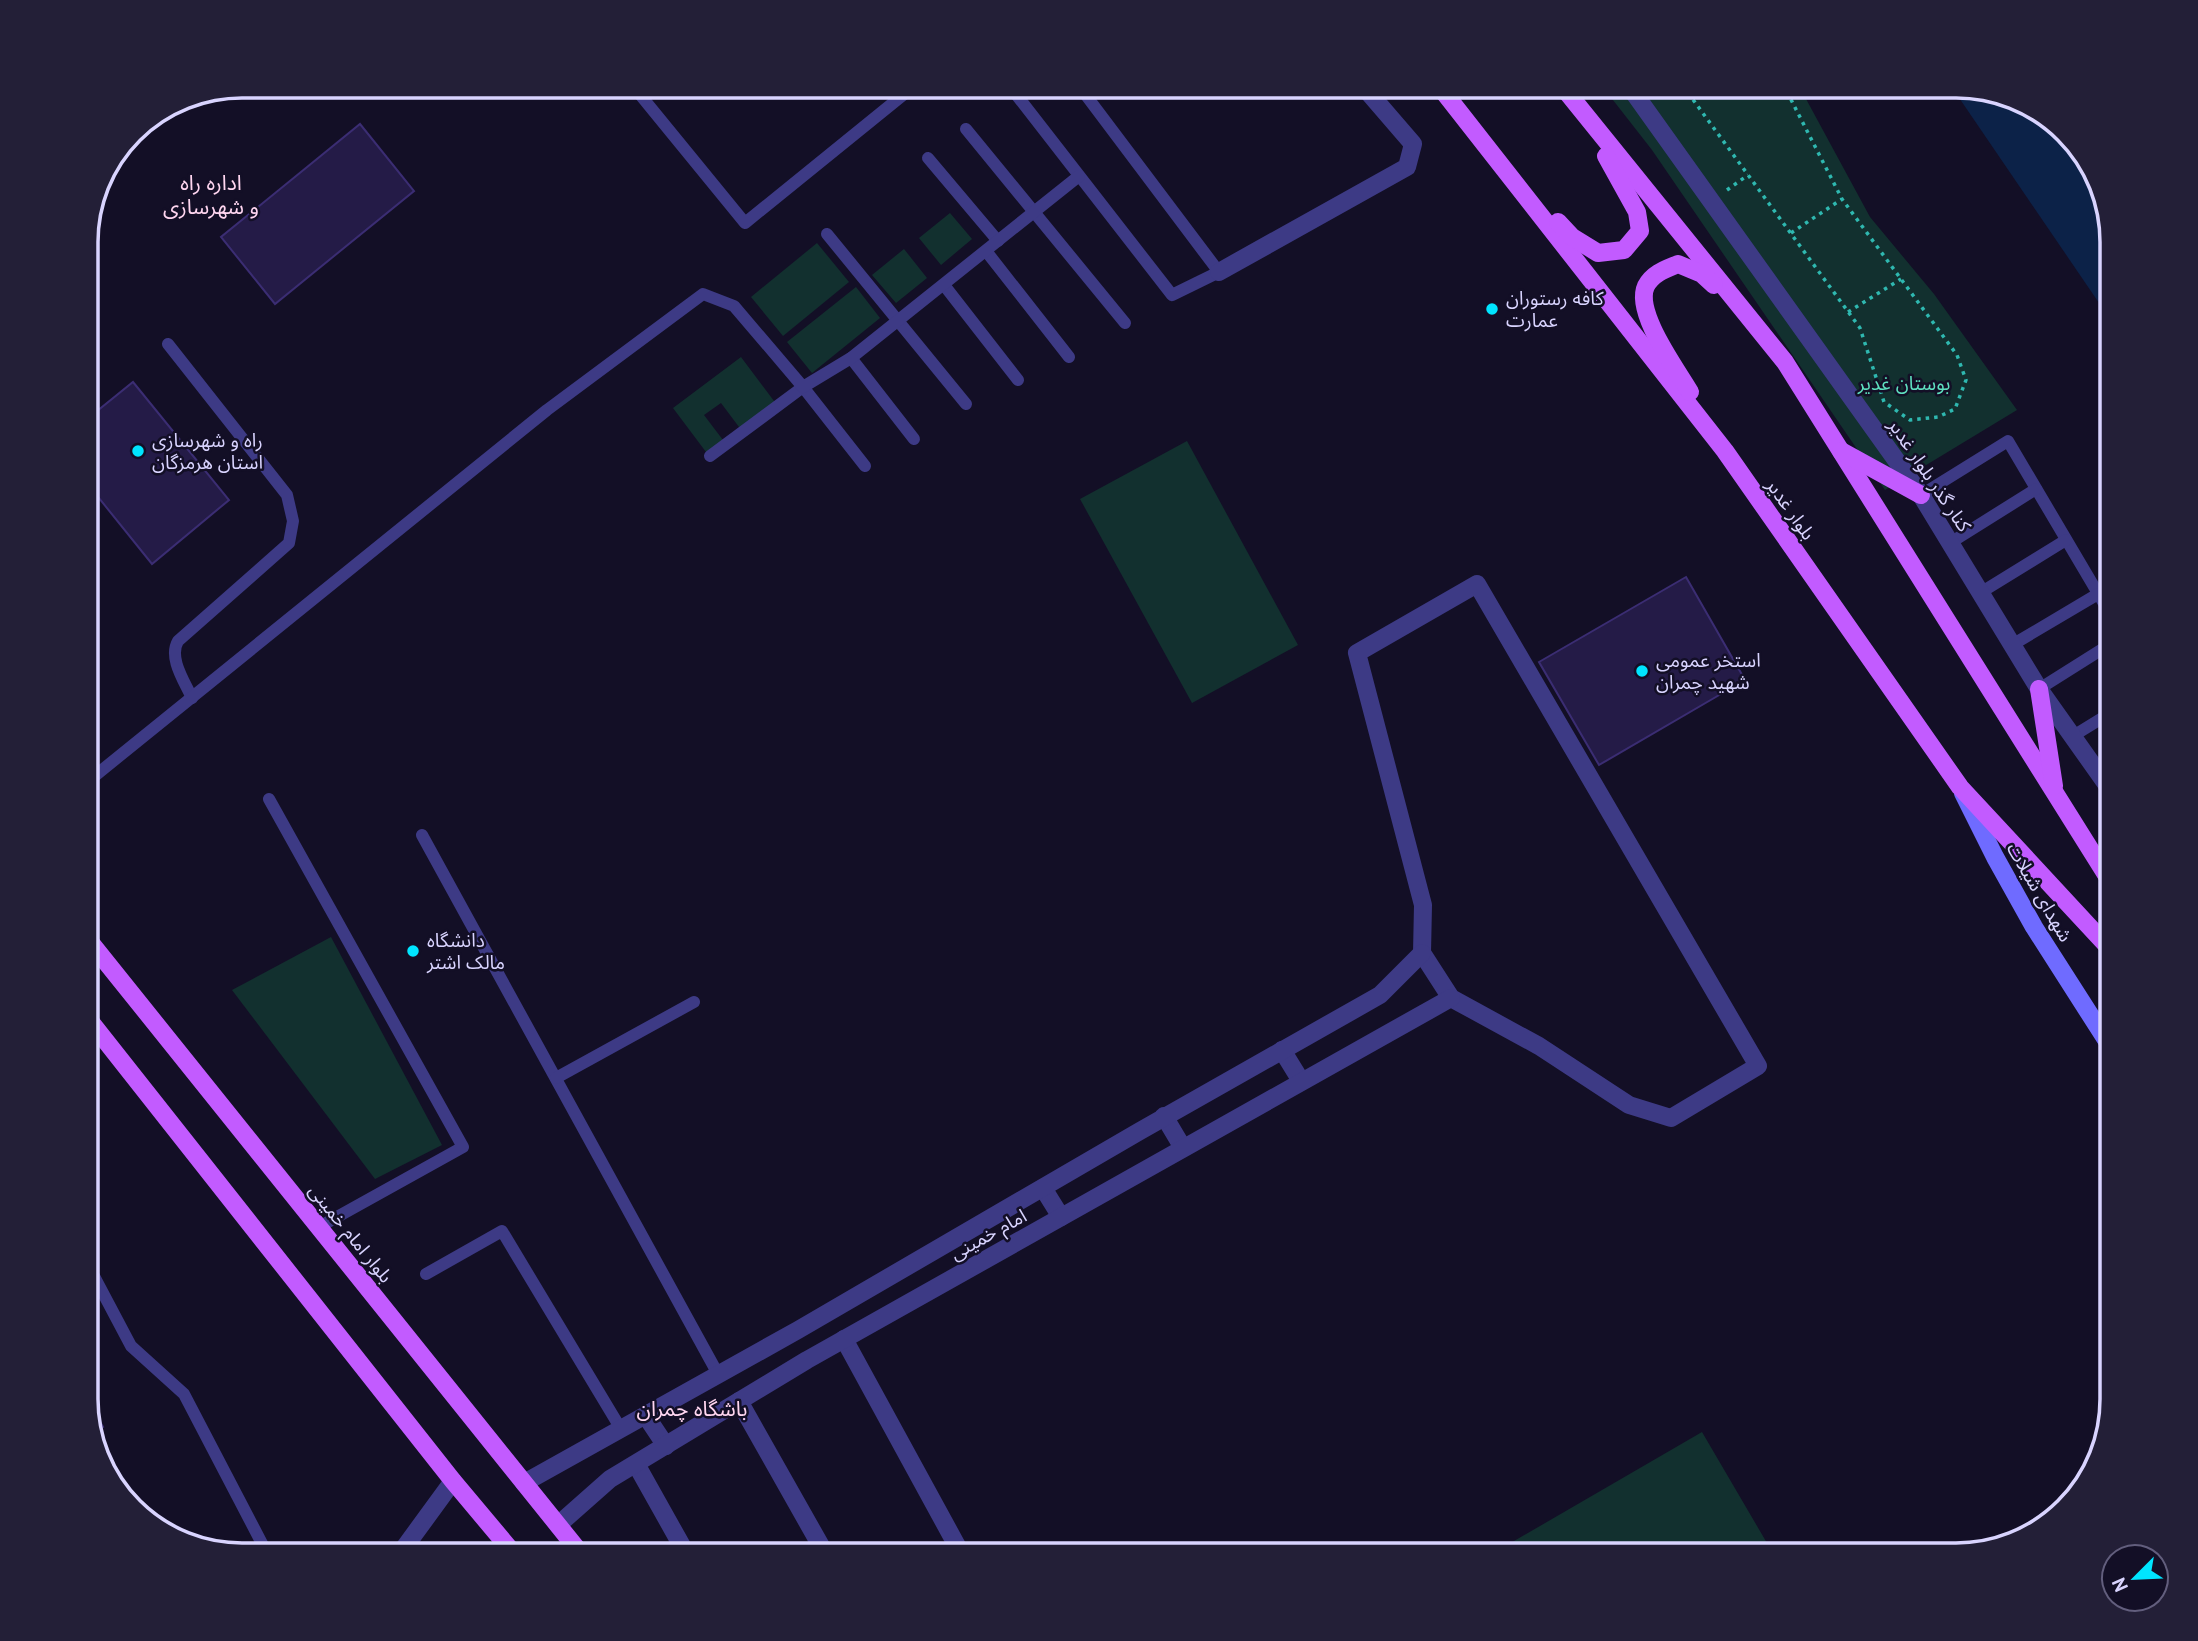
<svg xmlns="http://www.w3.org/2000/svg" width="2198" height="1641" viewBox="0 0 2198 1641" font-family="'PT Sans','Noto Sans Arabic',sans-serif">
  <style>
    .green { fill: #12302f }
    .water { fill: #0c2248 }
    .building { fill: #241b47; stroke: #3b2d73; stroke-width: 2 }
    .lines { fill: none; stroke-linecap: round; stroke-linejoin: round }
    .path { stroke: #2fb8b0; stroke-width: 3.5; stroke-dasharray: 3.5 5; stroke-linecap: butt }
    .service { stroke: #3d3a85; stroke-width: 12 }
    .minor { stroke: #3d3a85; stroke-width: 18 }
    .tertiary { stroke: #3d3a85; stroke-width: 18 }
    .secondary { stroke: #6f6bff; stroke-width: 18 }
    .primary { stroke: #c25bff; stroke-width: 18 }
    .poi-dot { fill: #00e5ff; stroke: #130f26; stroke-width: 2.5 }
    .labels { text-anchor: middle; stroke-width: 5; stroke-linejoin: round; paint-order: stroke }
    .poi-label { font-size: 19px; fill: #d9d4ff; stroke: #130f26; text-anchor: start }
    .park-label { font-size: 19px; fill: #5fe0c0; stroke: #130f26 }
    .street-label { font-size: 19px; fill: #d9d4ff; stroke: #130f26 }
    .neighbourhood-label { font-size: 21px; fill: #ffd6f0; stroke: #130f26 }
    .rim { fill: none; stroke: #d9d4ff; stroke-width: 3.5 }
  </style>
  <rect width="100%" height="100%" fill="#130f26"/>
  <g class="green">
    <path d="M1602,86H1799L1870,217L1934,294L2017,410L1885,490L1652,150Z"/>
    <path d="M950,213L972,239L941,265L919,238Z"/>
    <path d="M817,243L849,282L783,336L751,297Z"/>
    <path d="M904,249L927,278L896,303L872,275Z"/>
    <path d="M856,287L880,318L812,373L787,342Z"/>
    <path d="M741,357L777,405L742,431L721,403L704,415L726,444L709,456L673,408Z"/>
    <path d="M1187,441L1298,645L1192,703L1080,499Z"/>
    <path d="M331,937L442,1145L375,1179L232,990Z"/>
    <path d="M1702,1432L1774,1555H1490Z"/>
  </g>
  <path class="water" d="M1951,86L2051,118L2096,173L2112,242V322Z"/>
  <g class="building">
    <path d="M360,124L414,191L275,304L221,237Z"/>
    <path d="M133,382L229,500L152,564L86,482V420Z"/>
    <path d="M1686,577L1745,680L1599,765L1539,662Z"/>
    <path d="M86,1396L103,1427L93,1433L86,1408Z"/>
  </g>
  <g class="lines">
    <g class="path">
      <path d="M1683,86L1860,328L1884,402L1910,420L1938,417L1955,409L1966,380L1957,355L1842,199L1784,86"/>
      <path d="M1727,190L1748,175"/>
      <path d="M1791,233L1842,199"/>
      <path d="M1848,312L1901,279"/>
    </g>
    <g class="service">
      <path d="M633,86L745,223L914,86"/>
      <path d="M1015,93L1172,295L1219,272L1079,86"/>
      <path d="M966,129L1125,323"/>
      <path d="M928,158L998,241"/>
      <path d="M827,234L966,404"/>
      <path d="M986,251L1069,357"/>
      <path d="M944,285L1018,380"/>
      <path d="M168,344L287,495L293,521L289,543L178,641C168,658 185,682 192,698"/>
      <path d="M851,358L914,439"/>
      <path d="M710,456L803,387L865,466"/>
      <path d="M1921,495L2008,441L2112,617"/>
      <path d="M1950,543L2036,489"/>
      <path d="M1980,593L2066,540"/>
      <path d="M2012,645L2098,594"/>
      <path d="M2039,689L2112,643"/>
      <path d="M2073,736L2112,712"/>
      <path d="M86,783L547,410L703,294L734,306L803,387L851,358L1079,176"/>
      <path d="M269,799L463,1147L319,1227"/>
      <path d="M422,835L718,1374"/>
      <path d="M556,1078L694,1002"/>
      <path d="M86,1261L131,1346L184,1394L268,1555"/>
      <path d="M426,1274L502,1231L621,1429"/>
    </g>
    <g class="minor">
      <path d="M1219,272L1407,167L1413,144L1363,86"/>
      <path d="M1477,584L1758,1066L1671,1118L1629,1105L1539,1046L1451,998L1422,953L1423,905L1357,653Z"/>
      <path d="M1282,1050L1301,1081"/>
      <path d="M1164,1116L1183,1148"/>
      <path d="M1043,1188L1061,1217"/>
      <path d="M844,1339L962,1555"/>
      <path d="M739,1401L826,1555"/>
      <path d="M646,1416L666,1446"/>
      <path d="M636,1464L687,1555"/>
      <path d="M524,1483L798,1330L1140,1131L1380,995L1422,953"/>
      <path d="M558,1525L610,1479L807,1360L1451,998"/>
    </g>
    <g class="tertiary">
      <path d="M1629,86L1921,495L2039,689L2112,792"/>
      <path d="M399,1555L453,1481"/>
    </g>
    <path class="secondary" d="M1963,793L1995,857L2034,927L2112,1049"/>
    <g class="primary">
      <path d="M1439,86L1725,451L1960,787L2112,951"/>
      <path d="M1562,86L1785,362L2112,884"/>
      <path d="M1558,222L1572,237L1598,253L1624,250L1640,231L1637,212L1606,156"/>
      <path d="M1690,392C1676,368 1634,312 1646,286C1653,273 1666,269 1678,264L1702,274L1714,285"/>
      <path d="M1841,451L1921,495"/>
      <path d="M2039,689L2054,786"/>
      <path d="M86,937L582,1555"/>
      <path d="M86,1016L453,1481L515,1555"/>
    </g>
  </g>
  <g class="poi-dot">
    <circle cx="1492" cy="309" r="7"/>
    <circle cx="138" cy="451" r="7"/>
    <circle cx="1642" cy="671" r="7"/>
    <circle cx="413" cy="951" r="7"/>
  </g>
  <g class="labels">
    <g class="poi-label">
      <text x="1506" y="305">کافه رستوران<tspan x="1506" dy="22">عمارت</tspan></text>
      <text x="152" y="447">راه و شهرسازی<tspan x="152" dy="22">استان هرمزگان</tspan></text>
      <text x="1656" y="667">استخر عمومی<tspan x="1656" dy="22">شهید چمران</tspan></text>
      <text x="427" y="947">دانشگاه<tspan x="427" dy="22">مالک اشتر</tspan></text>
    </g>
    <g class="park-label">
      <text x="1904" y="390">بوستان غدیر</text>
    </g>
    <g class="street-label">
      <text transform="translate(1930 475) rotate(56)" y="7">کنار گذر بلوار غدیر</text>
      <text transform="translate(1791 509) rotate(55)" y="7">بلوار غدیر</text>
      <text transform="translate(2040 892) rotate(60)" y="7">شهدای شیلات</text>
      <text transform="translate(351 1233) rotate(51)" y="7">بلوار امام خمینی</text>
      <text transform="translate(988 1234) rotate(-29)" y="7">امام خمینی</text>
    </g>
    <g class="neighbourhood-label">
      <text x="211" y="190">اداره راه<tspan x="211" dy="24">و شهرسازی</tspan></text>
      <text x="692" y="1416">باشگاه چمران</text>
    </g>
  </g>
  <path d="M0 0H2198V1641H0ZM242 98H1956A144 144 0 0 1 2100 242V1399A144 144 0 0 1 1956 1543H242A144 144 0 0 1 98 1399V242A144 144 0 0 1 242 98Z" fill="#231f37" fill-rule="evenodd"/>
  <path class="rim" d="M242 98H1956A144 144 0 0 1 2100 242V1399A144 144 0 0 1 1956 1543H242A144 144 0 0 1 98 1399V242A144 144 0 0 1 242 98Z"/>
  <g transform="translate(2135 1578) rotate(246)"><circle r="33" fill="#130f26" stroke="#625e7d" stroke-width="2"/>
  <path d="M0-5L12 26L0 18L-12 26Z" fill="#00e5ff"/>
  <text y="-10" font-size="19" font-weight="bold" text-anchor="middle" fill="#d9d4ff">N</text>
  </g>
</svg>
